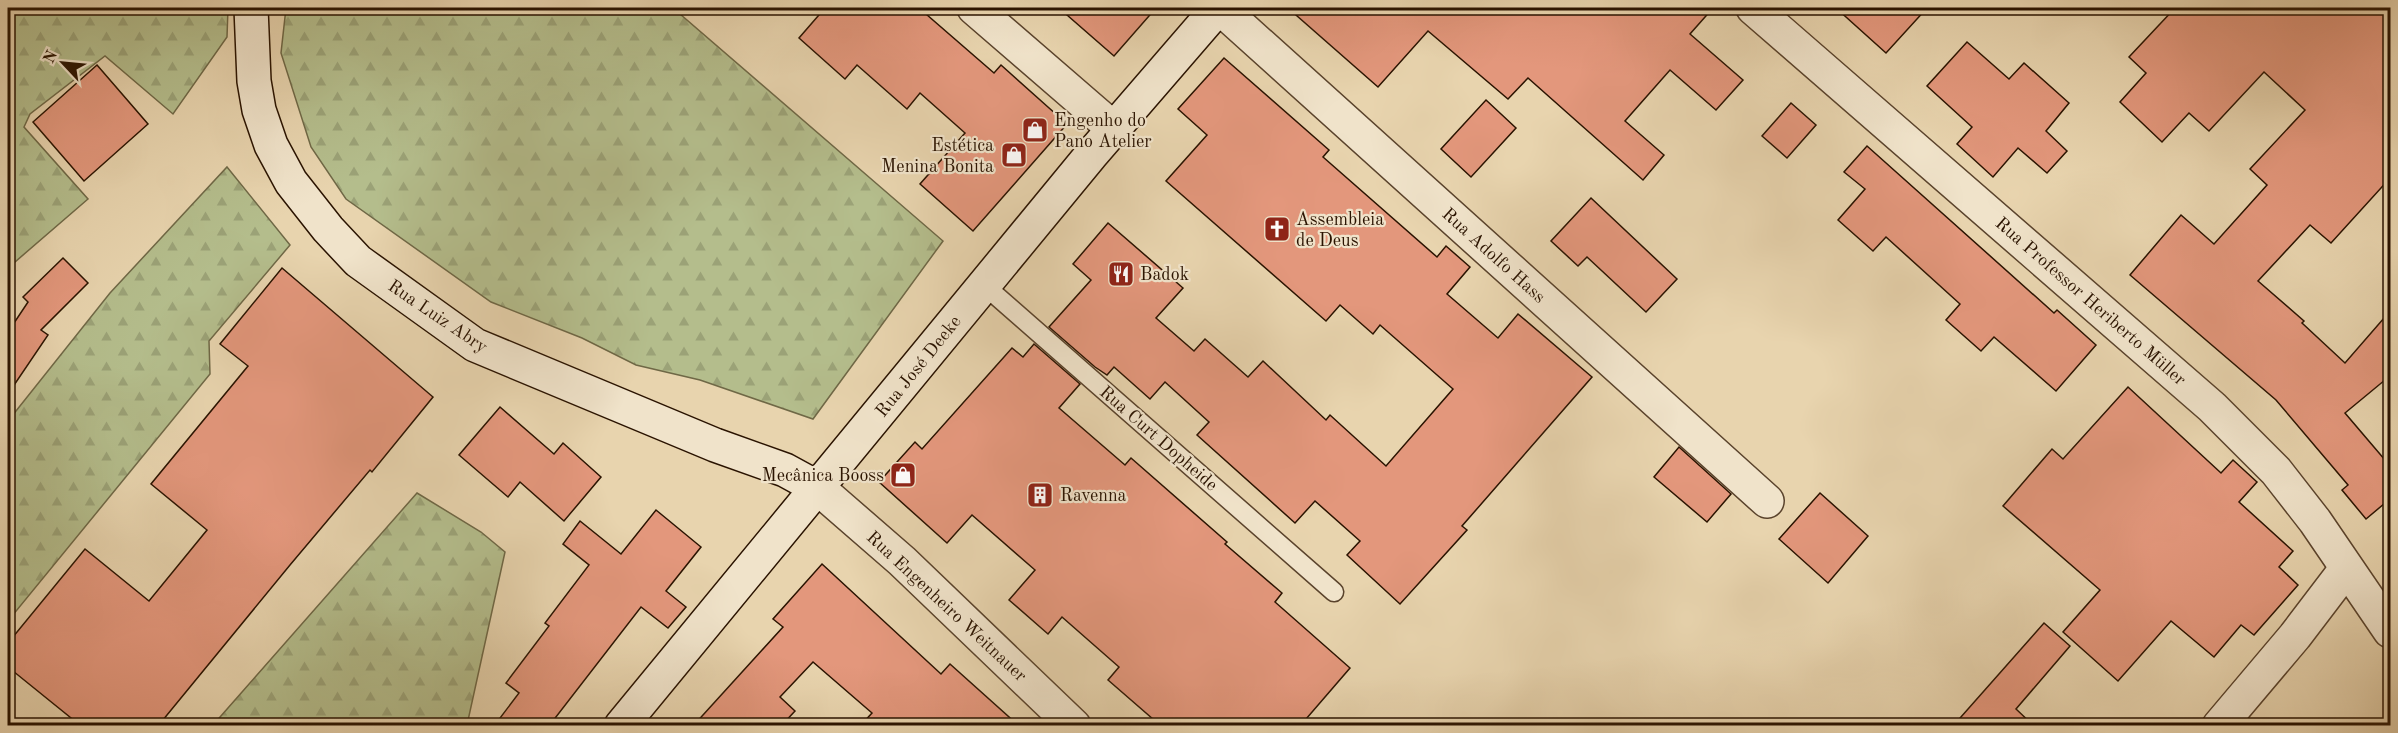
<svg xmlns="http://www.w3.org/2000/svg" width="2398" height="733" viewBox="0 0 2398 733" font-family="'Old Standard TT',serif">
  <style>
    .forest { fill: url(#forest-firs); stroke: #6f6846; stroke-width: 1.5 }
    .building { fill: #e3977c; stroke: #2a1300; stroke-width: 1.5 }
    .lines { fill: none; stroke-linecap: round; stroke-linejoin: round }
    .lane-casing { stroke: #5a432c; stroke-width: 21 }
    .street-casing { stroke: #5a432c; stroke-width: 36 }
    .secondary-casing { stroke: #2a1300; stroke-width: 36 }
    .lane { stroke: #f0e3ca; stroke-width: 18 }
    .street { stroke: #f0e3ca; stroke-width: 33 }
    .secondary { stroke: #f0e3ca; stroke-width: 33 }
    .labels { text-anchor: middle; stroke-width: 4.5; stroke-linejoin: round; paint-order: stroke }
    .poi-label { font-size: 18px; fill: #2a1300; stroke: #f0e3ca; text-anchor: start }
    .street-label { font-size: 18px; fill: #2a1300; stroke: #f0e3ca }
  </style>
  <defs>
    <pattern id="forest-firs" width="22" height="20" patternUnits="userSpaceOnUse" patternTransform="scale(1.5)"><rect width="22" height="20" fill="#b4bd8c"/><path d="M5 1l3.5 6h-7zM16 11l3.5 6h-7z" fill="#9ba277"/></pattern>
  </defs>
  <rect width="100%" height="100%" fill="#e8d4ae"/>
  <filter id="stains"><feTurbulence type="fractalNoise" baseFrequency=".00333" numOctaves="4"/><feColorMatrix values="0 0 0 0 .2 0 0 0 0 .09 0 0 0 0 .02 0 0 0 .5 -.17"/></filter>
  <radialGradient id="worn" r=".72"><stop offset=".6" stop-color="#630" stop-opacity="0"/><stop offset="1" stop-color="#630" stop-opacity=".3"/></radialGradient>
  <g class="forest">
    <path d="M8,8H228L227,37L173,114L105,56L30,114L24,127L88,199L8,268Z"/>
    <path d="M286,8H673L943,241L813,419L700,380L636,365L582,338L491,302L346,199L311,147L281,53Z"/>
    <path d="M227,167L290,245L209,341L210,374L8,621V421L110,293Z"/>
    <path d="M417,493L481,532L505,552L467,725H213Z"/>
  </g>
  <g class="building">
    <path d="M825,8H919L994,73L1001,65L1067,124L973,231L920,184L965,133L920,93L907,109L857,65L845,79L799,38Z"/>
    <path d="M1059,8H1156L1114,56Z"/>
    <path d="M1288,8H1713L1690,34L1743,80L1716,110L1670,70L1625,121L1664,155L1643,180L1528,78L1508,99L1428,31L1378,87Z"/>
    <path d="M1836,8H1927L1886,53Z"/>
    <path d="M2175,8H2391V177L2331,243L2310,225L2258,281L2304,321L2302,323L2345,363L2391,310V375L2345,413L2391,467V498L2366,519L2342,490L2348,485L2276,400L2130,275L2181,215L2214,244L2267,185L2250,169L2305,110L2264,72L2209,131L2189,113L2162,142L2120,102L2146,73L2129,57Z"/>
    <path d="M1967,42L2009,79L2024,63L2069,103L2046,131L2067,151L2047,173L2018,148L1993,177L1957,144L1972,127L1927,86Z"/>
    <path d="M1224,58L1329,150L1323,157L1437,257L1446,246L1470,267L1447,294L1498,338L1518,314L1592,377L1462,526L1467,530L1400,604L1347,555L1360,541L1315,501L1295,523L1197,435L1209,422L1165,382L1150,399L1114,367L1107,375L1095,367L1049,327L1091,280L1073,264L1108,223L1183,288L1156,318L1194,351L1205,339L1248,377L1263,361L1326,420L1330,415L1386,466L1453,389L1380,325L1373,334L1340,305L1326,321L1166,181L1207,135L1178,109Z"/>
    <path d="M97,65L148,124L84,181L33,122Z"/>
    <path d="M1486,100L1516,128L1471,177L1441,149Z"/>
    <path d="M1791,103L1816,125L1787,158L1762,136Z"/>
    <path d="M1867,146L2054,313L2057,310L2096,345L2056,391L1994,337L1981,351L1946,320L1960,304L1886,237L1873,251L1838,220L1865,189L1844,172Z"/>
    <path d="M1591,198L1677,279L1646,312L1587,257L1578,266L1551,241Z"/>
    <path d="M63,258L88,283L41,330L48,335L8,394V332L28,302L23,297Z"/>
    <path d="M282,268L433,397L372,472L370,470L290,565L158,726H81L8,667V643L85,549L149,601L207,530L151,484L248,366L220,344Z"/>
    <path d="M1034,344L1080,384L1059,408L1125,465L1131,458L1227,542L1225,544L1282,593L1275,602L1350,668L1300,726H1161L1108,680L1119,667L1062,617L1048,634L1009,600L1035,570L972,515L947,543L879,482L915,442L922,449L1012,348L1023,357Z"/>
    <path d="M2128,387L2221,473L2233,460L2257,482L2239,502L2293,551L2279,567L2298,585L2254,635L2241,625L2214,657L2171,621L2118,681L2063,632L2100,590L2003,506L2052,449L2063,459Z"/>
    <path d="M500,407L554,454L563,443L601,477L564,521L520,482L508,497L459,455Z"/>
    <path d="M1679,447L1731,494L1707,522L1654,477Z"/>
    <path d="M1820,493L1868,536L1828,583L1779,539Z"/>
    <path d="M656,510L701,547L666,591L686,607L668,628L641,607L549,726H494L519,693L506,683L549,626L545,623L589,565L563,544L580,521L621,554Z"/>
    <path d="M822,564L941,674L950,664L1019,726H860L872,713L813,662L780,697L795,711L781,726H693L783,627L773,619Z"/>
    <path d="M2044,623L2070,646L2016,709L2034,726H1953Z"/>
  </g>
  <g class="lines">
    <defs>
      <path id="lane" d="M984,285L1334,592"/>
      <g id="street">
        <path d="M974,8L1114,129"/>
        <path d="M1220,8L1767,501"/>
        <path d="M1753,8L2212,407L2276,471L2315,521L2390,631"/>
        <path d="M818,488L902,561L1074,726"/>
        <path d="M2219,726L2295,636L2346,569"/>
      </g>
      <g id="secondary">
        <path d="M251,8L254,81L259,110L271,145L291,182L328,229L358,261L475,345L715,445L785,470L818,488"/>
        <path d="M621,726L1091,155L1218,8"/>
      </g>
    </defs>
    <use href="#lane" class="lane-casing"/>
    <use href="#street" class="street-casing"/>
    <use href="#secondary" class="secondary-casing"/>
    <use href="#lane" class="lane"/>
    <use href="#street" class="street"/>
    <use href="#secondary" class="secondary"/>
  </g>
  <defs>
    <symbol id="shop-square" viewBox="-11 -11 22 22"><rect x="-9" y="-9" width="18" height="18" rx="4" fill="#8f2418" stroke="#f0e3ca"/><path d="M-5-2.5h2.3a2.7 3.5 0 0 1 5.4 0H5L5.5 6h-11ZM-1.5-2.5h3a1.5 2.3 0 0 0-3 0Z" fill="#fff"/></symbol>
    <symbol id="church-square" viewBox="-11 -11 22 22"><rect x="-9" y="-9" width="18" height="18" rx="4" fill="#8f2418" stroke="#f0e3ca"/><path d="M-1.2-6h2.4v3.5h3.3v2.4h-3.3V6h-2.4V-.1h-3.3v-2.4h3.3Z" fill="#fff"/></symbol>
    <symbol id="restaurant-square" viewBox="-11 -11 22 22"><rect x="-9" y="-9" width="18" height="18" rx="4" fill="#8f2418" stroke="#f0e3ca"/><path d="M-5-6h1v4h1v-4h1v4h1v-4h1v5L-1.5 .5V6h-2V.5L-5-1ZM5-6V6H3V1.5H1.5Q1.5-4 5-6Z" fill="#fff"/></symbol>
    <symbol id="building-square" viewBox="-11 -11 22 22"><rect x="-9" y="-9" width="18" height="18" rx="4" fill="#8f2418" stroke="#f0e3ca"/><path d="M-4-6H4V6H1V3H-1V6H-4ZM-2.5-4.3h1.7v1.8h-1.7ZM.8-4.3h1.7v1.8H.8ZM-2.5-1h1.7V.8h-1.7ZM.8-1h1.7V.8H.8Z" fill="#fff"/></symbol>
  </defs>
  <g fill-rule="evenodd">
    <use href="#shop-square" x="1020" y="115" width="30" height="30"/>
    <use href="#shop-square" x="999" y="140" width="30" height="30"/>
    <use href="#church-square" x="1262" y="214" width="30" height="30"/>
    <use href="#restaurant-square" x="1106" y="259" width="30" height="30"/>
    <use href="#shop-square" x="888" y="460" width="30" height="30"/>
    <use href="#building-square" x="1025" y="480" width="30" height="30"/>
  </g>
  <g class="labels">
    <g class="poi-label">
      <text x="1054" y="126">Engenho do<tspan x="1054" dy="21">Pano Atelier</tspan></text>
      <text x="994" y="151" text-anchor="end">Estética<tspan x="994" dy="21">Menina Bonita</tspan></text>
      <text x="1296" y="225">Assembleia<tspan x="1296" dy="21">de Deus</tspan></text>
      <text x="1140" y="280">Badok</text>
      <text x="884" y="481" text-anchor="end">Mecânica Booss</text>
      <text x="1060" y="501">Ravenna</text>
    </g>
    <g class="street-label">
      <text transform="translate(1494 255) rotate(42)" y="6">Rua Adolfo Hass</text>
      <text transform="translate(2091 301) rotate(41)" y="6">Rua Professor Heriberto Müller</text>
      <text transform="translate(438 316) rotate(34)" y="6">Rua Luiz Abry</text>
      <text transform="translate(918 366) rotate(-51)" y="6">Rua José Deeke</text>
      <text transform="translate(1159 438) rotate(41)" y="6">Rua Curt Dopheide</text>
      <text transform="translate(947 606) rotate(43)" y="6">Rua Engenheiro Weitnauer</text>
    </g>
  </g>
  <rect width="2398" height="733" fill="none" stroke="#e8d4ae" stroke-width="30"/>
  <rect x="9" y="9" width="2380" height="715" fill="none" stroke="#2a1300" stroke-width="3"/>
  <rect x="15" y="15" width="2368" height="703" fill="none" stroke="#2a1300" stroke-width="1.5"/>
  <g transform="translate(63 63) rotate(296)" stroke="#f0e3ca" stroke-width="4.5" paint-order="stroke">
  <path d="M0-4.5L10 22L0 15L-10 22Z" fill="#2a1300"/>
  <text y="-9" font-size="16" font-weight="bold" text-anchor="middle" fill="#2a1300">N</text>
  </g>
  <rect width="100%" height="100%" filter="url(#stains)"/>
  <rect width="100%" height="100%" fill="url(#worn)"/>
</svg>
